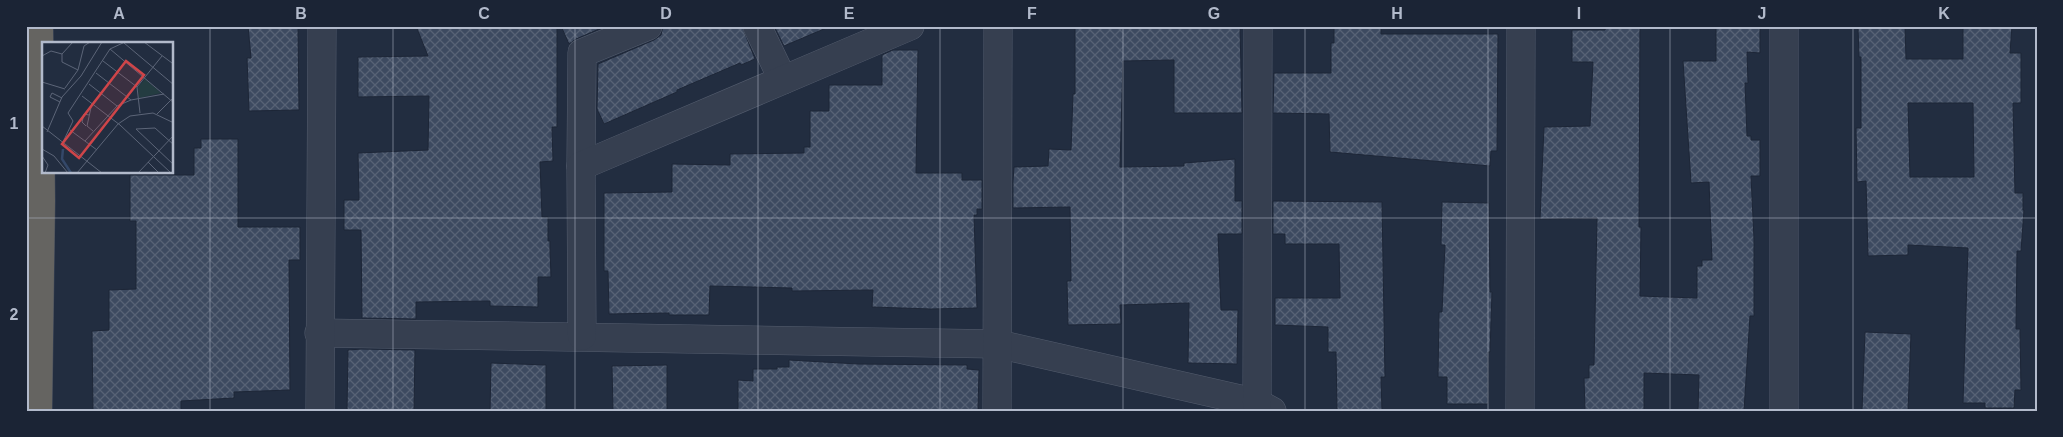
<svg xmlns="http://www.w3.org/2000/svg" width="2063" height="437" viewBox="0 0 2063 437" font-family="Helvetica,sans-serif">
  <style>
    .building { fill: url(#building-cross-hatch); stroke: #1d2637; fill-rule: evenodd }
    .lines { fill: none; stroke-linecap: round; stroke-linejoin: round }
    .minor-casing { stroke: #545d6e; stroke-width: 29 }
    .trunk-casing { stroke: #414a5b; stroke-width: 29 }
    .minor { stroke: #363f50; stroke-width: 28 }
    .trunk { stroke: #656461; stroke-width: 28 }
    .grid { fill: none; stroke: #b2bacb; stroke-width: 1; stroke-opacity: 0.55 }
    .inset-river { fill: none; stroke: #344869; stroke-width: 2.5 }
    .inset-road { fill: none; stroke: #5c6578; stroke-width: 1 }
    .view { fill: #cf4549; fill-opacity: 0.15; stroke: #cf4549; stroke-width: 2.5 }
    .inset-edge { fill: none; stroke: #b2bacb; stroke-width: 2.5 }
    .neatline { fill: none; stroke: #b2bacb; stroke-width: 2 }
    .grid-label { font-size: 16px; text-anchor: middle; font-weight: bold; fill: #b2bacb }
  </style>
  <defs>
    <pattern id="building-cross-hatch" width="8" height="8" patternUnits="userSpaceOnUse" patternTransform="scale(1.25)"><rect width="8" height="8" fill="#3d4a60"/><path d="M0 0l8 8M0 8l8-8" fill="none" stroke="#576275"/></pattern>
  </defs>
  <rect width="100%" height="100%" fill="#222d40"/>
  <g class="building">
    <path d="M248,26H298L299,110L249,111L247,58H251Z"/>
    <path d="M416,26H557V127H552L553,161L540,162L542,217H548V241H550V249L551,277H538V307L490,306V301L416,302V319L362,318L361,230H344V200H359L358,153L428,150L429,96L358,97V57L428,56Z"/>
    <path d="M561,26H606L576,39L569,44Z"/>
    <path d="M663,26H742L755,59L741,65L740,63L677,90V92L604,124L597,109L598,64L654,40L661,35Z"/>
    <path d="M774,26H831L784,46Z"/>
    <path d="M1075,26H1240L1242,113H1174V60L1123,61L1120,167L1184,166V163L1235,159V201H1242V234H1218L1221,310H1238L1237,364L1188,363L1189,303L1120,305L1121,324L1068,325L1067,281H1071L1070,207L1013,208V181L1014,167L1048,166L1049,149L1071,150L1073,94H1075Z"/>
    <path d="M1334,26H1381V34H1498L1497,151H1491L1490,166L1330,152L1329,114L1273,113L1274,73H1331V43H1334Z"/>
    <path d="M1606,26H1640L1639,227H1641L1640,296L1697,298V266H1702V260H1712L1709,182L1691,183L1683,61H1716V26H1760V53L1747,52L1748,83H1745L1747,136H1751V140H1760V176H1751L1754,239V316H1750L1744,411H1698L1699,375L1644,373V411H1585L1584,378H1589V365H1594L1597,218L1540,219L1544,127L1590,126L1593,62H1572V30H1605Z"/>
    <path d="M1867,26H1905L1906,59H1963V26H2012L2010,53H2021V103H2013L2015,193H2023V210H2024L2021,251H2017L2016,329H2020L2021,390H2015L2014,408H1985V403H1963L1968,248L1908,245V255L1868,256L1866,181L1857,182L1856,128H1861V57H1859L1858,28ZM1908,103H1973L1974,177H1910Z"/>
    <path d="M893,50H918L916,173H962V180H982V209H977V215H974L977,308L931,309L872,307L873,290L792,291V288L710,286L709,315H669V313L609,314L608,271H604V193L672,192V164L730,165V154L804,153V147H810V111H829V85H882V55Z"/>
    <path d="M201,139H238V227H300V260H289L290,390L234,392V398L181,401V411H93L92,331L109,330V290L136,289V221H130V175H194V148H201Z"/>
    <path d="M1273,201L1382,202L1385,377H1381L1382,411H1337L1336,352H1328V327L1275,325V298H1340L1339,244H1285V234H1273Z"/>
    <path d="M1442,202L1489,203L1490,292H1492L1490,352H1488V404H1447V377H1438L1439,312H1442L1445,245H1441Z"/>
    <path d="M1865,332L1911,334L1908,411H1862Z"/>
    <path d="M362,349L415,350L414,411H347L348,350Z"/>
    <path d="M789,360L858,364L967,365V369L979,370L978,411H738V380L753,381V369H777V367H789Z"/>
    <path d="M491,363L546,365V411H490Z"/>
    <path d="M667,365V411H613L612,366Z"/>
  </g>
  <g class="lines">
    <defs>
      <g id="minor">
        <path d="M757,26L783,80"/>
        <path d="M581,166L582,53L648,26"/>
        <path d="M319,333L998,344L1257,403L1272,411"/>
        <path d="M582,336L581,166L910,26"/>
        <path d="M1257,403L1258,26"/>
        <path d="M320,411L322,26"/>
        <path d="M997,411L998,26"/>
        <path d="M1520,411L1521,26"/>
        <path d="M1784,411V26"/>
      </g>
      <path id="trunk" d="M38,411L41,201L39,26"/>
    </defs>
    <use href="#minor" class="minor-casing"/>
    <use href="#trunk" class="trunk-casing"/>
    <use href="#minor" class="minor"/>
    <use href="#trunk" class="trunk"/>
  </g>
  <path class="grid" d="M210,26V411M393,26V411M575,26V411M758,26V411M940,26V411M1123,26V411M1305,26V411M1488,26V411M1670,26V411M1853,26V411M26,218H2037"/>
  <g transform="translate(42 42)">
    <rect width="131" height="131" fill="#222d40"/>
    <path d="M103,37L119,51L97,56L96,45Z" fill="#243c41"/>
    <path class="inset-river" d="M21,107L20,117L29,131"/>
    <path class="inset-road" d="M102,0L130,21M82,1L132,43M68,7L132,61M20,12V20L36,28M0,14L9,9L20,12L31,0M61,19L95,45M54,31L89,58M0,40L23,47M47,42L75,64M23,46L36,28L42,4L48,0M40,54L78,83L129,131M18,60L8,55L10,51L20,56M50,61L45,84L51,89M98,71L95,45L120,14M115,72L132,55M0,84L60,131M44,84L40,80L42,72L47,73M28,88L55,108M5,90L20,55L39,34L60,0M43,99L75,64L89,58L122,52M21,100L31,79L26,71L68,7L83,0M132,103L113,86L94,87L132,123M0,107L12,114L26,131M0,114L6,123L3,131M106,120L117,131M35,131L76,82L88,74L111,71L132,81M96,131L132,93"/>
    <path class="view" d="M84,19L102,33L37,116L20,102Z"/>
    <rect width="131" height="131" class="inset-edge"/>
  </g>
  <rect width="2063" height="437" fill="none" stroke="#1b2435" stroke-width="55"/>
  <rect x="28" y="28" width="2008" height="382" class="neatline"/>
  <g class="grid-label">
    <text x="119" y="19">A</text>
    <text x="301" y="19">B</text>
    <text x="484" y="19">C</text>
    <text x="666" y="19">D</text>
    <text x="849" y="19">E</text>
    <text x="1032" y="19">F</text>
    <text x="1214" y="19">G</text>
    <text x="1397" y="19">H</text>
    <text x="1579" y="19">I</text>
    <text x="1762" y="19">J</text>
    <text x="1944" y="19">K</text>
    <text x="14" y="129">1</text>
    <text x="14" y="320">2</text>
  </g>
</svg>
